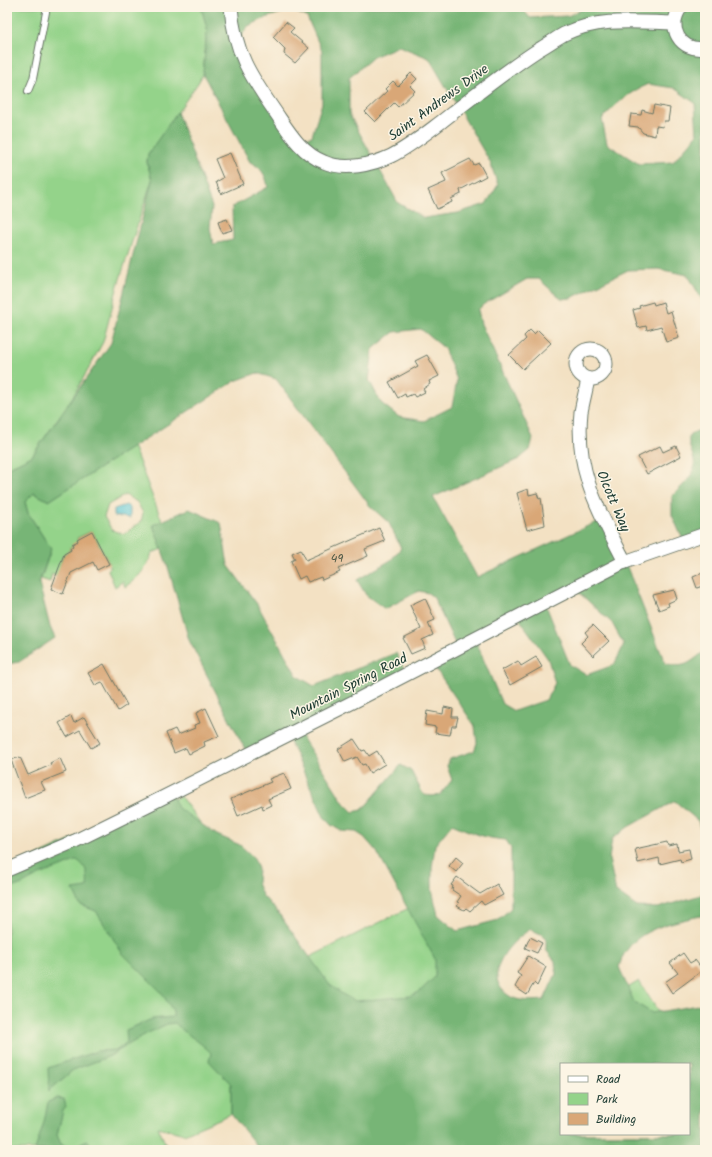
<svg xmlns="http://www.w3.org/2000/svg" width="712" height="1157" viewBox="0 0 712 1157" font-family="Kalam,sans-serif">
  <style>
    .green { fill: #94d38a; stroke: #5a885f; fill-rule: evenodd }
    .forest { fill: #77b576; stroke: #4b7955; fill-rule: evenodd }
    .water { fill: #5bc7d5; stroke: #3d8284 }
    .building { fill: #d9a777 }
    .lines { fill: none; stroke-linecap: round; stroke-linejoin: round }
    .lane-casing { stroke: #697666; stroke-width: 8 }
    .street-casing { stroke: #697666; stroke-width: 15 }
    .lane { stroke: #fff; stroke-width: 6 }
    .street { stroke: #fff; stroke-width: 13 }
    .labels { text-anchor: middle; stroke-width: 3; stroke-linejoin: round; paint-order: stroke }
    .number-label { font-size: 12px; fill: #4e5845 }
    .street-label { font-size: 14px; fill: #1f3d34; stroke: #fcf5e5 }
  </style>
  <rect width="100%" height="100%" fill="#fcf5e5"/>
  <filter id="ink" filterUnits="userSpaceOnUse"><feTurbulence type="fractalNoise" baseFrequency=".025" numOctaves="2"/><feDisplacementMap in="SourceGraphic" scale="8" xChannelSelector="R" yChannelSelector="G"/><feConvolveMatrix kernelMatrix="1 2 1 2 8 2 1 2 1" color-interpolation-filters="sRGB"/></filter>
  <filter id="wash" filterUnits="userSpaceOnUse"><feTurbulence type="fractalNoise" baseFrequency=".012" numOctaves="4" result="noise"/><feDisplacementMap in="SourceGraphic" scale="16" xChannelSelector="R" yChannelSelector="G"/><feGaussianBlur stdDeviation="0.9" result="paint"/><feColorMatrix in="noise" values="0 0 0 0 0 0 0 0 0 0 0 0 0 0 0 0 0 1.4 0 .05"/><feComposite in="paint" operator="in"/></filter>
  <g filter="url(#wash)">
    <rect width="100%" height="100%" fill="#f3e1c3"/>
    <g class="green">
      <path d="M7,7H201L207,28L203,74L198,83L148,154L147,162L152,180L118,285L103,342L74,395L32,456L7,468Z"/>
      <path d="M133,446L162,521L153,525L162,549L152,553C147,569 139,577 125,587L123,581L115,587L108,570L110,567L109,564L92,531L77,538L78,541L70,548L71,550L64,554L60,565L65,567L56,576L52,574L50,582L41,579L51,549L28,513L25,502L34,493L49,501ZM125,495L137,502L143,513L141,522L124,534L112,530L104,517L108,505Z"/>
      <path d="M180,796L304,960L423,901L522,1053L639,981L705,1086L690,1150H281L231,1085V1114L184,1134L158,1127L166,1145L155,1150H7V875ZM561,1064H689V1134H561Z"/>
    </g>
    <g class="forest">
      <path d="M201,7H521L530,18L568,16L587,7H705V305L688,275L658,269L628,270L571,298L561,299L539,279H527L484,304L478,310L481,324L533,438L530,450L519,459L433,497L477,577L603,519L625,562L665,663C685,670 690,662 705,651V844L698,821L675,801L628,827L612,839L609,859L616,892L637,907L658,908L701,895L705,888V915C679,921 643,926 627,950C623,954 621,961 619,967L634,1002L652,1013L698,1005L705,1002V1150H260L231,1114V1084L209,1061L211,1053C200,1041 186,1035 175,1023L167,1024L146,1034L110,1056L73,1070L49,1091L48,1068L97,1051L117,1050L127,1042L126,1030L152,1019L173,1017V1011L161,992L122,953L96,911L80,905L73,890L87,888C88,876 88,867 77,860C65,866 54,869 42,874C31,878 19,889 7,887V870L171,793L178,808L217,835L240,845L254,858L258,869L257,883L262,895L279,914L329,984L342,994L355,1001L410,996L419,992L435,977V959L377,852L364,837L356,832L341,831L331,825L324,817L287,735L248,755L189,640L168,567L153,525L189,509L221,523L228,565L257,604L297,676L314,686L396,653L407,674L302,733V737L344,803L353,812L362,810L401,765L411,771L423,794L431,796L440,795L452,780L447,766L450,759L474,751L477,743L475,726L431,662L457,648L434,598L428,593L419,591L385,609L366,595L357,580L391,560L401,548L389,523L370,506L276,379L257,373L235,381L49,501L34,493L25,502L28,513L51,549L39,583L50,627L55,638L19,662L7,664V468L32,456L111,343L152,180L147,162L148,154L177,112L212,207L210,228L213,244L233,240L232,207L268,187C266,175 261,167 250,162L203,74L207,28ZM291,10L307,17L322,51V103L312,136L296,142L236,44L248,26L268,17ZM399,46L429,58L490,162L498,185L486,204L458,213L424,218L398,203L349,114V78L373,57ZM648,84L674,88L695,103L697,135L673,162L639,164L607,144L602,119C616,104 629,92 648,84ZM421,329L444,348L457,380L452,407L424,421L399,417L381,403L369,380L373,349L394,332ZM574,588L612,623L624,645L614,665L586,675L570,665L545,603ZM518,617L548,659L555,683L546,700L514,711L502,704L475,639ZM452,824C473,833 483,838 506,840L511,848V908L498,920L457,931L438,915L432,890V868L435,845ZM531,929L546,937V950L555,961L556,974L544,1000C533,1001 517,1002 508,995C480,975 511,940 531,929ZM561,1064H689V1134H561Z"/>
      <path d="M705,428V534L684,542L672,515V496C683,485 699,473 693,456C690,447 687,443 690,434Z"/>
      <path d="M57,1098L64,1099L66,1107L63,1111L57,1135L61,1144L71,1148L87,1140L97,1150H35L44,1122L48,1102Z"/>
    </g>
    <path class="water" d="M126,505L130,508V518L114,516V509Z"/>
    <g id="blocks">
      <g class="building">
        <path d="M286,22L294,28L290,32L309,48L295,63L284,54L285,49L273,37Z"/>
        <path d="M411,73L417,79L410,86L415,91L398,107L394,103L375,122L365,112L387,91L385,89L393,81L398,86Z"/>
        <path d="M654,105L670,108L668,121H664L663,127L656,126L655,136L643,133L638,127L629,126L631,114L641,115L642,110L652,113Z"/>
        <path d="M230,153L243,184L221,194L216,182L223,178L215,159Z"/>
        <path d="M470,159L474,165L479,163L486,176L460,190L461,194L451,199L452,202L437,209L428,190L446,182L442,173Z"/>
        <path d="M227,219L232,230L222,233L218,222Z"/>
        <path d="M653,302L654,305L663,302L666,313L671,311L679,338L666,342L661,326L647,330L646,326L638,328L633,310L640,308L639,306Z"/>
        <path d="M530,330L534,334L538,330L551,343L523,369L509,355L526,339L524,336Z"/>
        <path d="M427,355L439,376L429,381L430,384L423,389L425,392L415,397L413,394L406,397L405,394L398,398L389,382L418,366L415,361Z"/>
        <path d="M660,446L663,452L676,446L681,456L647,474L638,457Z"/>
        <path d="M528,489L529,495L537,493L539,499L541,498L545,525L527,530L517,493Z"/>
        <path d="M379,528L385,541L365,549L368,556L338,569L340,572L322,580L321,577L308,582L305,576L299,579L291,561L295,559L292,553L301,549L306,560Z"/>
        <path d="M92,531L109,564L97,570L93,562L71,573L63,594L51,589L64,554L71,550L70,548L73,546L72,544L78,541L77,539Z"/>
        <path d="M705,572V585L697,588L693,577Z"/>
        <path d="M674,590L677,599L668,603L669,606L659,610L653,595Z"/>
        <path d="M425,598L435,620L428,623L433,635L422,640L425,648L411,654L403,638L421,629L410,605Z"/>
        <path d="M593,625L609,641L593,656L581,643L588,636L585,632Z"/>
        <path d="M536,657L542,667L510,685L502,670L518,661L521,666Z"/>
        <path d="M104,664L127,705L118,711L102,682L95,685L88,673Z"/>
        <path d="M444,707L453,709L452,717H458L456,726H452L450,735L435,733L436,727L425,725L427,711L443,714Z"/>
        <path d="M206,708L219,736L204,742L205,746L189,754L186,748L174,753L166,733L175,729L178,735L195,728L194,725L200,723L196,713Z"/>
        <path d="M71,716L74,723L84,717L100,743L91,748L80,730L67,737L59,723Z"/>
        <path d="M354,739L362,751L365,750L369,756L377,751L385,764L370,773L365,764L362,765L357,757L345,762L338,749Z"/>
        <path d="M20,757L28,775L51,765L50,763L60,758L66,772L41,782L45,790L25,798L11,760Z"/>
        <path d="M284,773L291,789L268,799L271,805L263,809L262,805L238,816L231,799L271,782L269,779Z"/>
        <path d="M667,842L668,846L677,844L678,851L689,849L691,859L681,862L680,859L660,864L659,858L638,863L635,849Z"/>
        <path d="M456,857L463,863L456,872L449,866Z"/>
        <path d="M457,877L480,894L497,884L503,895L484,905L481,901L470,911L466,908L464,910L457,906L459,903L457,902L461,896L452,890L453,886L451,885Z"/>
        <path d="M530,937L542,943L537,953L525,948Z"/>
        <path d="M683,953L690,963L695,960L703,970L672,993L665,982L678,973L670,963Z"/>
        <path d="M528,956L546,967L537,986L534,983L527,995L515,987L521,976L517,973Z"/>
      </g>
    </g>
  </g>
  <g filter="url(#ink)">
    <use href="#blocks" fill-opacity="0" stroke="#697666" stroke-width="1"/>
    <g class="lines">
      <defs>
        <path id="lane" d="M28,91L33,79L47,7"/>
        <g id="street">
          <path d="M231,7C234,52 251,77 276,113C289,132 301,153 324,162C344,171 372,165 391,156C409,147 425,134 441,122C473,97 504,72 538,50C547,45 555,39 564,34C601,17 634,22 674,23"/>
          <path d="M681,7C666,27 680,52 705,48"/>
          <circle cx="591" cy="364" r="15"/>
          <path d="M588,379C586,390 583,401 581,412C575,472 599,511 625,562"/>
          <path d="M7,870L75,841L146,806L353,702L622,563L705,534"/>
        </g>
      </defs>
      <use href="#lane" class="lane-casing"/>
      <use href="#street" class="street-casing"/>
      <use href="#lane" class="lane"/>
      <use href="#street" class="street"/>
    </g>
  </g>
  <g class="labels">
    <g class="number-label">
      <text x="337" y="562">49</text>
    </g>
    <g class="street-label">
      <text transform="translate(438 102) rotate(-36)" y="5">Saint Andrews Drive</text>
      <text transform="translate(614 501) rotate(67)" y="5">Olcott Way</text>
      <text transform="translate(348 686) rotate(-27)" y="5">Mountain Spring Road</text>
    </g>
  </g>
  <rect width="712" height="1157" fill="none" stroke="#fcf5e5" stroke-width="24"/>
  <rect x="560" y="1063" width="130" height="72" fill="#fcf5e5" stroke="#a4ab9e"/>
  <rect x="568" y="1076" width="20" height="6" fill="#ffffff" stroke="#a4ab9e"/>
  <text x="596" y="1083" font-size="12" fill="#1f3d34">Road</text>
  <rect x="568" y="1093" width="20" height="12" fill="#94d38a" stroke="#a4ab9e"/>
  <text x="596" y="1103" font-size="12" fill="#1f3d34">Park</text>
  <rect x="568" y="1113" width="20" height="12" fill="#d9a777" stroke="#a4ab9e"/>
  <text x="596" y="1123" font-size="12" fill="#1f3d34">Building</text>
</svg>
